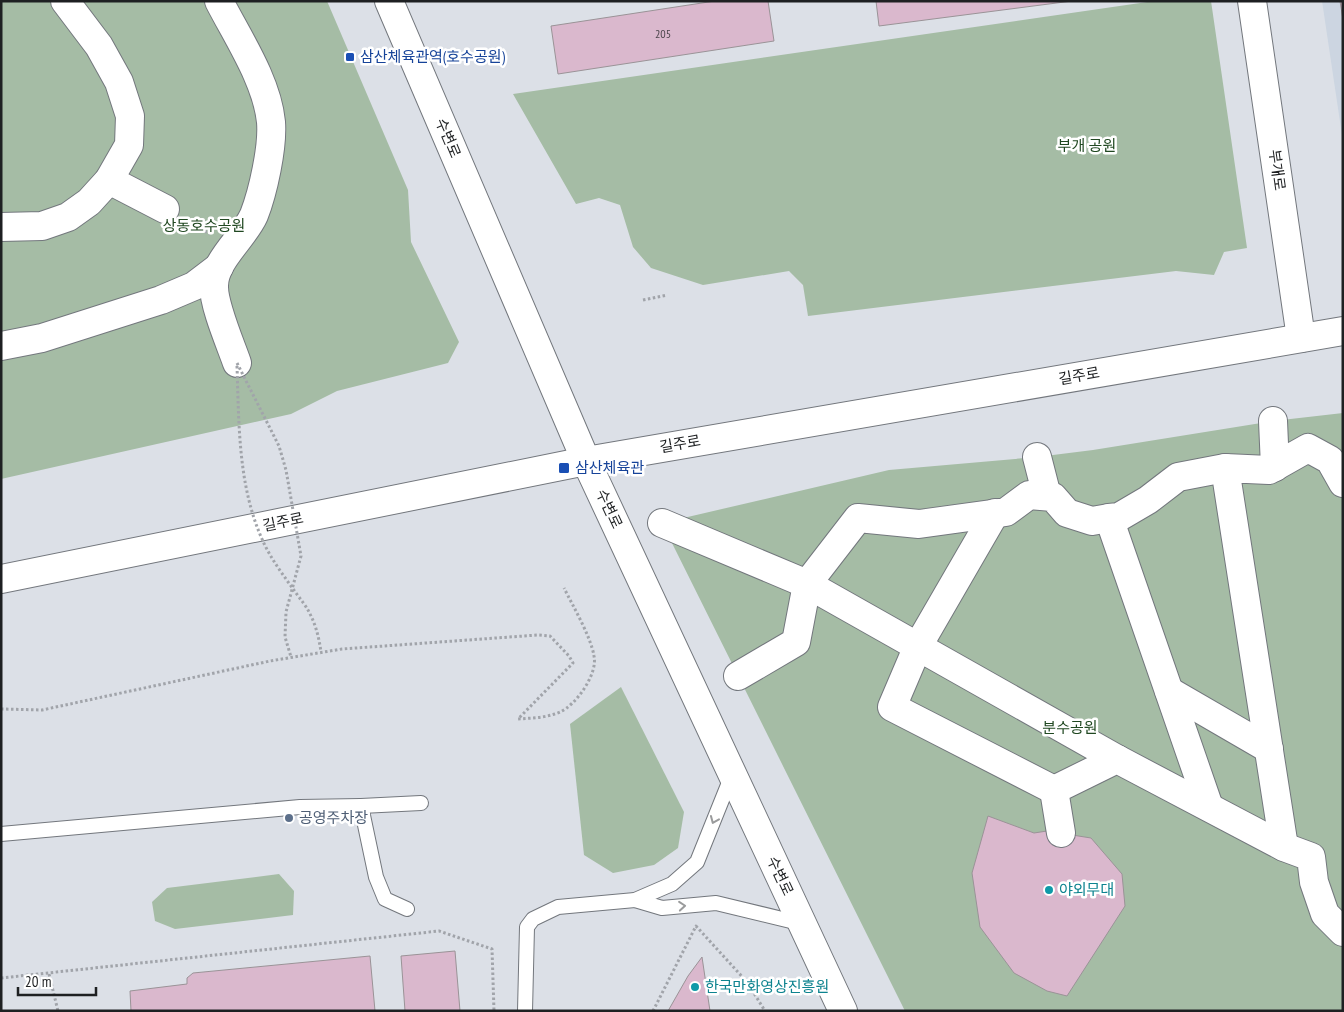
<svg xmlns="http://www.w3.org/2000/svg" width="1344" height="1012" viewBox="0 0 1344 1012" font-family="'PT Sans Narrow','Noto Sans KR',sans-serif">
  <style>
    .built { fill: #ccd5e1 }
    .green { fill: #a5bca5 }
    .building { fill: #dab8cd; stroke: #9a9397 }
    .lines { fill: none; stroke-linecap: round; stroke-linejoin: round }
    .lane-casing { stroke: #73777d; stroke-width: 16 }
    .street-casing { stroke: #73777d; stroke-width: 30 }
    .secondary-casing { stroke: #73777d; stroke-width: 30 }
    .path { stroke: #a1a4aa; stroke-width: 3; stroke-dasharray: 2.5 2.5; stroke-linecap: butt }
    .lane { stroke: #fff; stroke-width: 14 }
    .street { stroke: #fff; stroke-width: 28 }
    .secondary { stroke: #fff; stroke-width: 28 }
    .path-bridge { stroke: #a1a4aa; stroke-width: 3; stroke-dasharray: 2.5 2.5; stroke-linecap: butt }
    .oneway { stroke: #9a9b9c }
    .transit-dot { fill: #1a4fb4; stroke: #fff; stroke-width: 2 }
    .service-dot { fill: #5c6f8a; stroke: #fff; stroke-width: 2 }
    .culture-dot { fill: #0f9aa8; stroke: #fff; stroke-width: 2 }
    .labels { text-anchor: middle; stroke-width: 5; stroke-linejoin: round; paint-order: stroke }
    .number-label { font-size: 12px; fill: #4d464d }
    .transit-label { font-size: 15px; fill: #164399; stroke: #fff; text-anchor: start }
    .street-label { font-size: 15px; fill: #1e2022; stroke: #fff }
    .park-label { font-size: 15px; fill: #204821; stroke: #fff }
    .service-label { font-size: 15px; fill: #4e5e75; stroke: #fff; text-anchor: start }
    .culture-label { font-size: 15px; fill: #0d838f; stroke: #fff; text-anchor: start }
  </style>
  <rect width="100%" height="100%" fill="#dce0e7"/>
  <path class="built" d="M1322,1H1343V142Z"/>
  <g class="green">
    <path d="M1,1H327L408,190L411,242L459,342L448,363L337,391L291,414L1,479Z"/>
    <path d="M1154,1H1211L1247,248L1224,252L1214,275L1176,271L808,316L803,285L789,271L703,285L651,268L633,247L620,205L599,198L576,204L513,94Z"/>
    <path d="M1343,413V1011H905L662,523L889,470L1037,457L1093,450L1273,421Z"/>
    <path d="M621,687L684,812L678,848L654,865L613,873L584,855L570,724Z"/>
    <path d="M279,874L294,891L293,915L175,929L155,921L152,902L167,888Z"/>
  </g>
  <g class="building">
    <path d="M715,1H768L774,41L558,74L551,26Z"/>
    <path d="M876,1H1072L879,26Z"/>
    <path d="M1340,1H1343V20Z"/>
    <path d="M988,816L1034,833L1047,831L1091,838L1122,874L1125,906L1067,996L1047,991L1014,973L980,927L972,873Z"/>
    <path d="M455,951L460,1011H405L401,956Z"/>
    <path d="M370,956L375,1011H131L130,991L187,984V978L193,973Z"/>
    <path d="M702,957L710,1011H668L688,976Z"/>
  </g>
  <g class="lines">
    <defs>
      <g id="lane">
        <path d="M361,806L421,803"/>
        <path d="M1,834L300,807L361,806L376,877L385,899L407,909"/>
        <path d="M635,900L662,908L716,903L803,924"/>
        <path d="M525,1011L527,927L533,919L558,907L635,900L672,884L697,862L732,775"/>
      </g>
      <g id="street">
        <path d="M219,1C238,38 267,81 271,122C273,147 263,192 254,215C244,238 213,261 214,287C214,306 230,343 237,363"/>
        <path d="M109,180L165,209"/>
        <path d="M1,227L42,226L68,217L89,202L109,180L129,145L130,116L119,82L99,46L65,1"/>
        <path d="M1,346L42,338L161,300L194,286L219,267"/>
        <path d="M1273,421L1275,467"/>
        <path d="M1037,457L1047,496"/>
        <path d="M995,513L918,646L892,707L1054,790"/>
        <path d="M1109,518L1209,807"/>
        <path d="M662,523L807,584L1117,759"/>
        <path d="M738,676L796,642L807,584L858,518L919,524L1006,512L1029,495L1053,497L1067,513L1092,521L1109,518L1119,517L1148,500L1178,477L1225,468"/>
        <path d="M1169,691L1269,749"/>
        <path d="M1061,833L1054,790L1117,759L1284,847L1311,857L1314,882L1325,914L1343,932"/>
        <path d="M1284,847L1225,468L1269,470L1308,448L1330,460L1343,483"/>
      </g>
      <g id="secondary">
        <path d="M389,1L586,461L843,1011"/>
        <path d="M1252,1L1301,338"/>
        <path d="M1,579L586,461L1343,331"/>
      </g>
    </defs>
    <use href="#lane" class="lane-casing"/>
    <use href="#street" class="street-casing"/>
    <use href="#secondary" class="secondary-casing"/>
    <g class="path">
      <path d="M187,222L210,234"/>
      <path d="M643,300L667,295"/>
      <path d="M1,709L42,710L270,661L342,649L538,635L550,636L569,656L573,663L518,719C532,718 546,718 560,712C576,705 598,674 594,656C591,637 573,606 564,588"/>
      <path d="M49,974L58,1011"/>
      <path d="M1,978L439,931L492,949L494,1011"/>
      <path d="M653,1011L696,926L747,982L765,1011"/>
    </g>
    <use href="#lane" class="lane"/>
    <use href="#street" class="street"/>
    <use href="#secondary" class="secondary"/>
    <g class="path-bridge">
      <path d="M237,363L279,446L286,470L301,556L286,612L285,637L291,657"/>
      <path d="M237,366C239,424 238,485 262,539C270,558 284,576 296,593C301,600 306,606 309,612C316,625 319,638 321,652"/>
    </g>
  </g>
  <defs><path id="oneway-chevron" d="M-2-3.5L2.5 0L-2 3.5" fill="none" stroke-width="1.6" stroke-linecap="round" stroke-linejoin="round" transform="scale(1.25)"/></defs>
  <g class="oneway">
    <use href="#oneway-chevron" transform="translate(714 820) rotate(113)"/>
    <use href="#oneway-chevron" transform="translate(682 906) rotate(-5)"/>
  </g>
  <g class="transit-dot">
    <rect x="345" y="52" width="10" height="10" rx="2.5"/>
    <rect x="558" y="462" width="12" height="12" rx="2.5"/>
  </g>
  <circle class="service-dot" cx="289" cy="818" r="5"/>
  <g class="culture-dot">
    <circle cx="1049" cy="890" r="5"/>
    <circle cx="695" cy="987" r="5"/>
  </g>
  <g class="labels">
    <g class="number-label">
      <text x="663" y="38">205</text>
    </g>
    <g class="transit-label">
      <text x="360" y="62">삼산체육관역(호수공원)</text>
      <text x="575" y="473">삼산체육관</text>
    </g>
    <g class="street-label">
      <text transform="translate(448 138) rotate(67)" y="5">수변로</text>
      <text transform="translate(1277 170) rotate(82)" y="5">부개로</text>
      <text transform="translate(1079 376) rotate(-10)" y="5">길주로</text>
      <text transform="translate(680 444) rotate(-10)" y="5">길주로</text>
      <text transform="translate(609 509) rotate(65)" y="5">수변로</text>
      <text transform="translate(283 522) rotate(-12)" y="5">길주로</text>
      <text transform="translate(780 876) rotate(65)" y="5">수변로</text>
    </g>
    <g class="park-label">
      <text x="1087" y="151">부개 공원</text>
      <text x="204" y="231">상동호수공원</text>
      <text x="1070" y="733">분수공원</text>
    </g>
    <g class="service-label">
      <text x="299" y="823">공영주차장</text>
    </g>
    <g class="culture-label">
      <text x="1059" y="895">야외무대</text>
      <text x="705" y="992">한국만화영상진흥원</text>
    </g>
  </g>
  <rect width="1344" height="1012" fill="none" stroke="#1e2022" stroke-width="5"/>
  <path d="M18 987v8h78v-8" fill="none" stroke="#1e2022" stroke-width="2.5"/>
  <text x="25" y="987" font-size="15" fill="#1e2022" stroke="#ffffff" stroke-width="4" paint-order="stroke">20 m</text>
</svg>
